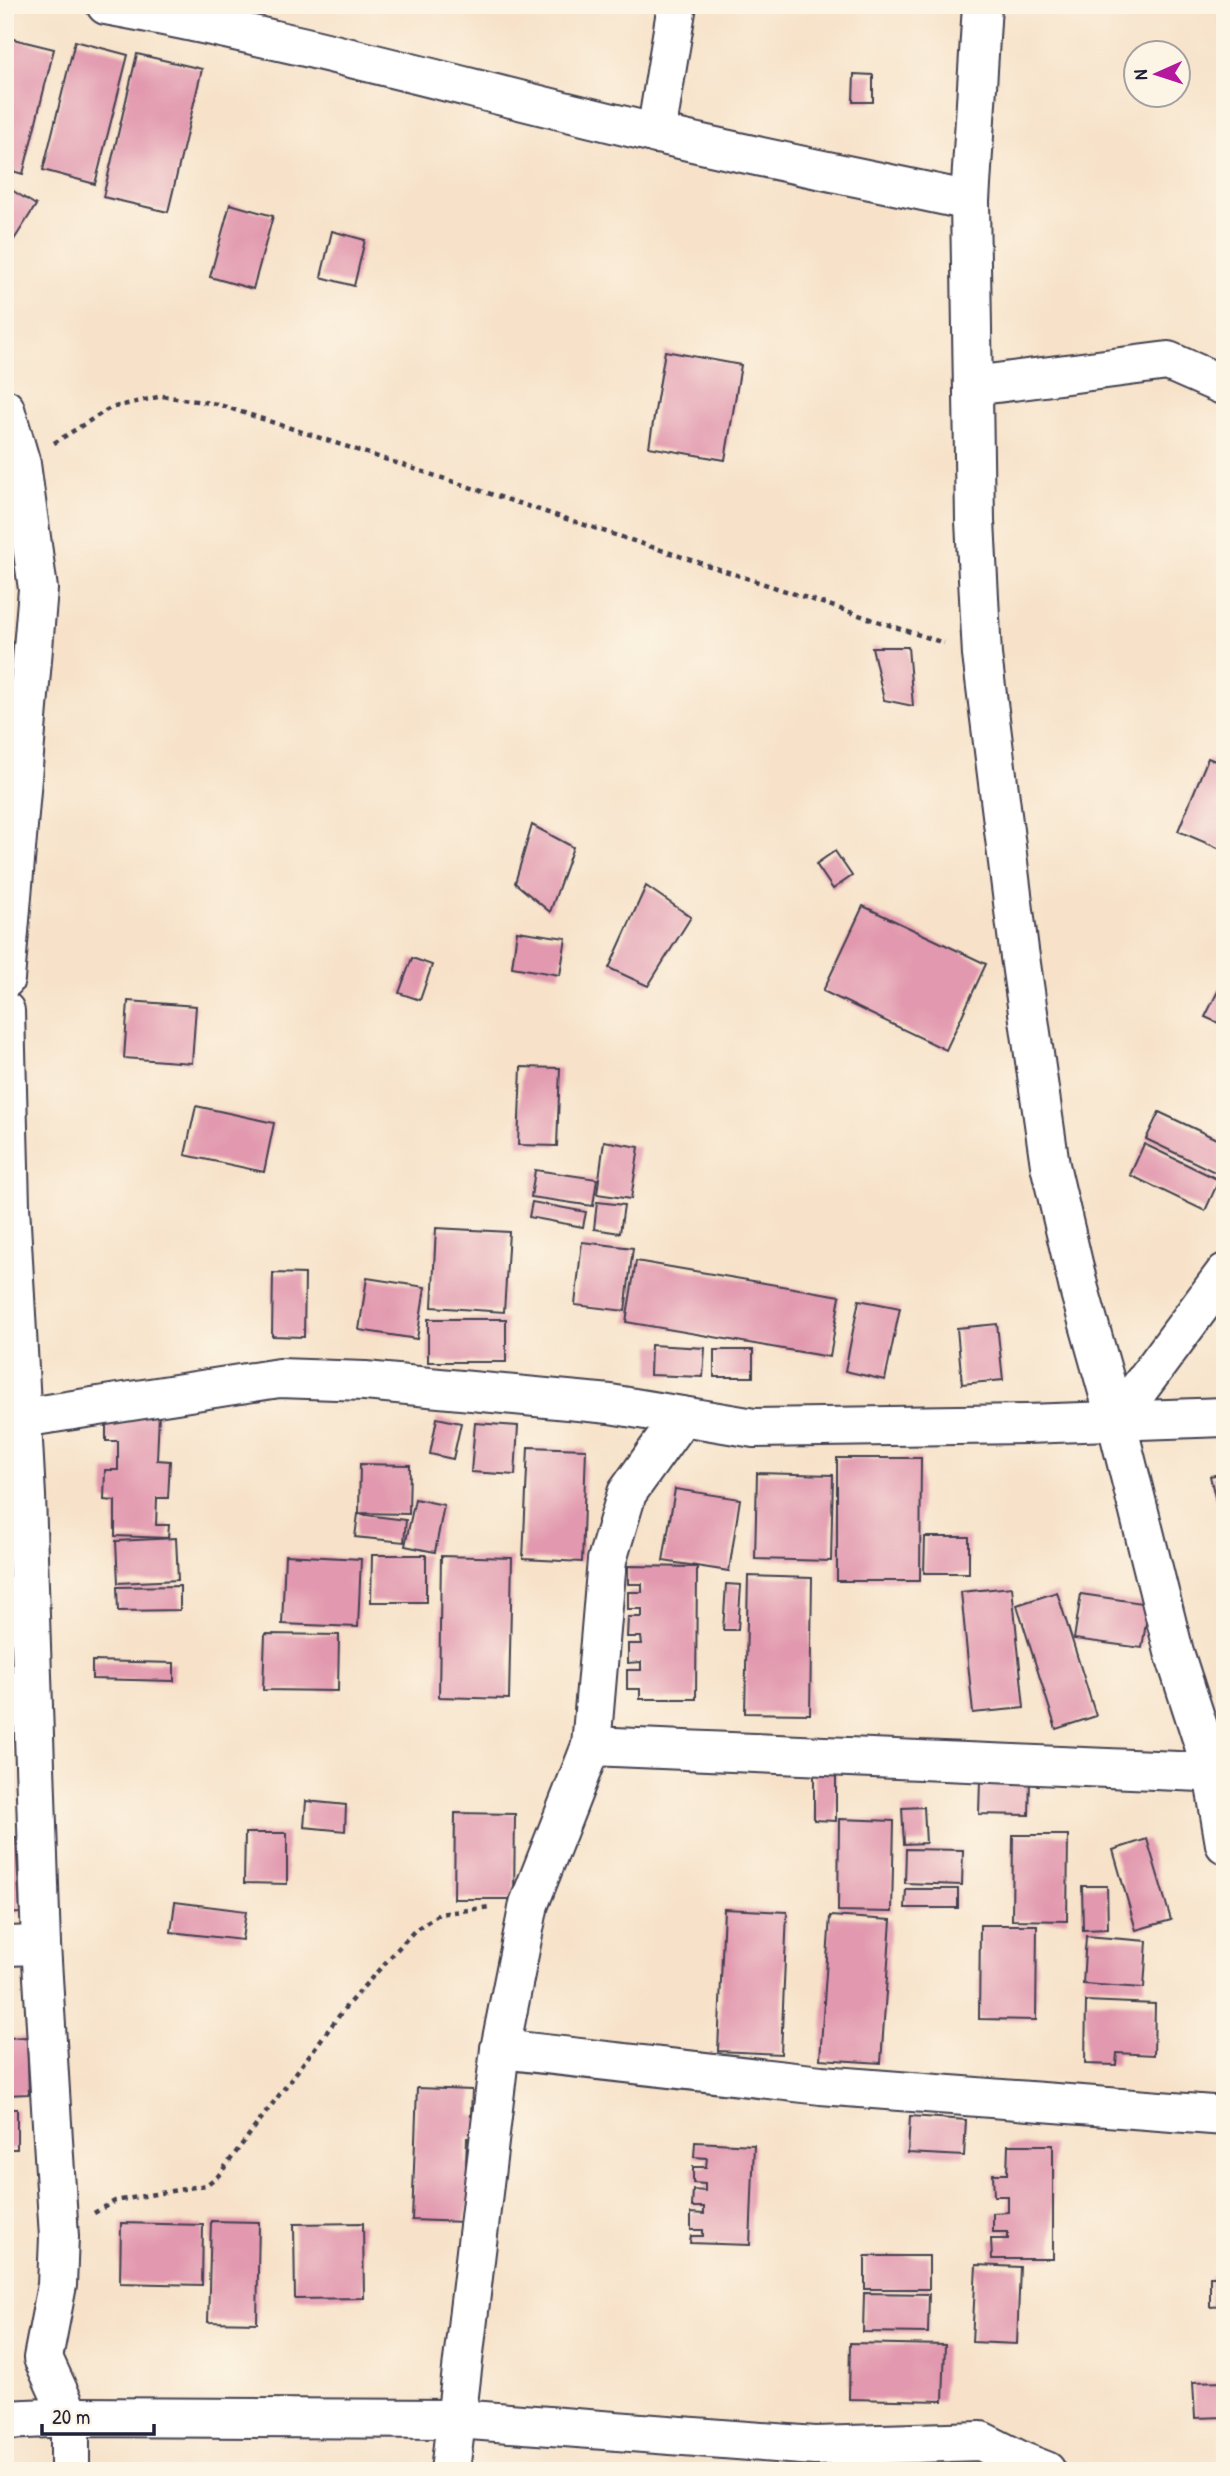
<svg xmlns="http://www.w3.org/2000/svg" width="1230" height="2476" viewBox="0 0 1230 2476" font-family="'Patrick Hand',sans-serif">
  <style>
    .building { fill: #e299af }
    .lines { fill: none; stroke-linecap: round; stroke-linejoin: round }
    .minor-casing { stroke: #423f50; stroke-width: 42 }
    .path { stroke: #423f50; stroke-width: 4.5; stroke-dasharray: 5 5; stroke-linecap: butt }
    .minor { stroke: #fff; stroke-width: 38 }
  </style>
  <rect width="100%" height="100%" fill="#fcf5e5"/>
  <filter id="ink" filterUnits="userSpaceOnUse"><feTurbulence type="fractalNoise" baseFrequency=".0143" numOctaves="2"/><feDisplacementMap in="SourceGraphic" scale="14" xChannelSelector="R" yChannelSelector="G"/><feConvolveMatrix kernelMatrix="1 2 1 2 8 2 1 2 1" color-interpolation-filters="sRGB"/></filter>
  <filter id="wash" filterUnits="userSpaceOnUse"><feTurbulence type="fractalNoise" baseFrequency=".00686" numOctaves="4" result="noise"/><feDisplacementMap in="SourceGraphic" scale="28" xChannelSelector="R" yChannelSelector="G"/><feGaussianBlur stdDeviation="1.57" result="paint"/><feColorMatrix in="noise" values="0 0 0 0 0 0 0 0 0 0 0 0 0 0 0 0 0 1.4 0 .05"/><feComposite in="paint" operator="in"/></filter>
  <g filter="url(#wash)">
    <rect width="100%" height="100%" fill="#f7e2c9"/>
    <g id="blocks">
      <g class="building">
        <path d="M5,37L54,49L23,174L5,169Z"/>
        <path d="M75,41L128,55L95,184L43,170Z"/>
        <path d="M137,54L202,69L168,212L103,197Z"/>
        <path d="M854,74L873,75V102H853Z"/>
        <path d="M5,186L36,205L10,246L5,243Z"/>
        <path d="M230,204L273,216L253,289L210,277Z"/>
        <path d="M332,231L365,240L354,286L321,277Z"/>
        <path d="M665,351L741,365L725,460L649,447Z"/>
        <path d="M872,647H908L913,706L884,700Z"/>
        <path d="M1208,758L1225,765V851L1178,831Z"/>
        <path d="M532,825L573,847L550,912L515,883Z"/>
        <path d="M835,851L852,876L833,889L816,864Z"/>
        <path d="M646,886L691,917L648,986L609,968Z"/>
        <path d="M863,906L986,964L946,1050L823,991Z"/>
        <path d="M517,931L566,938L560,975L512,967Z"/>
        <path d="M412,958L432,965L420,1000L399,993Z"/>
        <path d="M1219,989L1225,992V1026L1205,1017Z"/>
        <path d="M128,1001L196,1006L192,1063L124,1058Z"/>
        <path d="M521,1067L560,1068L557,1146L518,1145Z"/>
        <path d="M196,1106L274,1123L264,1172L185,1155Z"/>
        <path d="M1159,1112L1225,1143V1177L1146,1139Z"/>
        <path d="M604,1141L639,1147L631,1199L597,1194Z"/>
        <path d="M1144,1144L1219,1180L1205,1211L1130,1175Z"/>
        <path d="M535,1170L597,1179L593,1206L531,1197Z"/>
        <path d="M532,1202L586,1212L583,1227L529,1217Z"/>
        <path d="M597,1202L624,1205L620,1233L594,1229Z"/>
        <path d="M436,1228L509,1232L504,1312L432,1307Z"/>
        <path d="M582,1242L633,1248L625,1311L575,1305Z"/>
        <path d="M636,1261L840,1296L830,1357L626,1322Z"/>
        <path d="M273,1273L305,1274L304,1337L272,1336Z"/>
        <path d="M367,1278L425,1287L417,1339L359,1330Z"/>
        <path d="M859,1300L900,1308L885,1380L845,1371Z"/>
        <rect x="428" y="1319" width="78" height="43"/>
        <path d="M997,1324L1003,1380L962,1384L957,1328Z"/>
        <path d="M651,1345L705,1348L703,1377L650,1375Z"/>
        <rect x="714" y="1350" width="39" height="27"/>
        <path d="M106,1411L159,1413L157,1460L170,1461L168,1498H157L156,1525H169L168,1538L115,1536V1501L104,1500L105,1470H118V1441H106Z"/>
        <path d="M437,1418L461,1423L453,1459L430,1454Z"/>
        <path d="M475,1423L518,1426L515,1475L471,1472Z"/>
        <path d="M528,1447L586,1449L582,1562L523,1559Z"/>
        <path d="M837,1458H921L920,1581H837Z"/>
        <path d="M360,1464L410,1465L409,1514L359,1513Z"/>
        <path d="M757,1473L833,1475L831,1561L755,1559Z"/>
        <path d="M1225,1473V1517L1220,1518L1210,1476Z"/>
        <path d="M675,1489L740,1499L729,1571L663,1561Z"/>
        <path d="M415,1499L444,1505L435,1552L405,1546Z"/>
        <path d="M358,1514L406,1520L404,1542L355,1537Z"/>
        <path d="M925,1537H969V1573H924Z"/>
        <path d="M176,1538L178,1580L118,1583L116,1541Z"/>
        <path d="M285,1555L361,1559L358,1627L282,1624Z"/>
        <path d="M372,1555H426V1602H371Z"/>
        <path d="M441,1556L512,1558L509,1699L439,1697Z"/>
        <path d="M628,1566L697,1567L696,1699H640V1689H627V1670H641V1662L628,1663V1644H642L641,1637H627L628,1617H642V1609H628V1592H642V1584H628Z"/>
        <path d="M748,1576L812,1578L810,1714L745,1713Z"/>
        <path d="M726,1584L741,1585L738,1630H723Z"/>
        <path d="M180,1586V1610L118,1611L117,1587Z"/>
        <path d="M1012,1587L1024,1708L973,1713L961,1592Z"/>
        <path d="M1057,1592L1096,1716L1056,1729L1017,1605Z"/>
        <path d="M1081,1594L1149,1604L1142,1648L1074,1639Z"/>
        <path d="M265,1634L339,1635L338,1691L263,1690Z"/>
        <path d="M92,1661L174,1663V1681L92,1679Z"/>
        <path d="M814,1768H836V1821L814,1820Z"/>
        <path d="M980,1780H1030L1029,1815L979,1814Z"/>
        <path d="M306,1801L346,1805L345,1831L304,1827Z"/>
        <path d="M924,1807L926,1843L904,1844L902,1808Z"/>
        <path d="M455,1813L515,1814L514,1899H454Z"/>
        <path d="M839,1819L894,1821L892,1912L838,1911Z"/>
        <path d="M245,1833H287V1884L244,1883Z"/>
        <path d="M1013,1835H1068L1067,1921L1012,1920Z"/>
        <path d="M5,1837H16L20,1913L5,1914Z"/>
        <path d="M1147,1839L1171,1920L1136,1930L1113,1850Z"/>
        <path d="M906,1849L963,1850L962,1885L905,1883Z"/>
        <path d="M1082,1886H1107L1108,1929L1083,1930Z"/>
        <path d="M906,1889H958V1908H905Z"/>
        <path d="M175,1902L246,1911L242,1940L171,1932Z"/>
        <path d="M724,1909L787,1912L781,2054L718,2051Z"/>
        <path d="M830,1916L891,1920L881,2063L820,2059Z"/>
        <path d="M980,1925H1037L1036,2020L979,2019Z"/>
        <path d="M1086,1936L1147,1941L1144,1988L1083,1984Z"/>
        <path d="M1086,2001L1155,2004L1154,2055L1117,2053L1116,2065L1085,2064Z"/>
        <path d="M27,2037L29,2094L5,2095V2038Z"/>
        <path d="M417,2088L472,2090L471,2116H482L481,2139L467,2138L466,2164H480L464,2222L412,2220Z"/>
        <rect x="5" y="2109" width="12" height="40"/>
        <path d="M910,2116L966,2120L964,2156L908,2153Z"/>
        <path d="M695,2142L754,2145L750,2245L690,2243L691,2236H703V2230H691V2213L704,2214V2207H692L693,2190L705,2191V2184L693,2183V2167H706L707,2158L694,2157Z"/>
        <path d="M1008,2145H1053V2259H992L991,2239H1008V2232H993V2213L1008,2212V2196H994L993,2174H1007Z"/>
        <path d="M211,2221L259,2222L257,2323L208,2322Z"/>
        <path d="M121,2223L203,2225L202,2285L120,2283Z"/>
        <path d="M363,2223L364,2298L295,2299L294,2224Z"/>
        <rect x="865" y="2256" width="64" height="33"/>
        <path d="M976,2265L1020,2267L1017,2344L972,2342Z"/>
        <path d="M1210,2276H1225V2306L1210,2307Z"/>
        <path d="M864,2293L929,2294L928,2333L863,2332Z"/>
        <path d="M850,2343L945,2345L943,2401L849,2399Z"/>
        <path d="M1225,2381V2417L1195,2418L1193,2382Z"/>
      </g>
    </g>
  </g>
  <g filter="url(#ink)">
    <use href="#blocks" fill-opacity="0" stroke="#423f50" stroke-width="2"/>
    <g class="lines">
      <defs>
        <g id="minor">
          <path d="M106,5C290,38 471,90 654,133C759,158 865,178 970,201"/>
          <path d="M982,5L970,201L975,521L982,655L1019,950L1050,1165L1079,1289L1116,1420L1174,1652L1213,1773L1225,1844"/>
          <path d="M656,134L677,5"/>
          <path d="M973,386L1168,361L1225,386"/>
          <path d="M5,409L21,464L38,589L5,979"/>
          <path d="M5,1011L10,1206L26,1496L41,1945L59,2237L57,2285L43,2358L70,2417V2471"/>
          <path d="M22,1418L279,1378L365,1381L610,1404L754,1428L1026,1424L1225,1417"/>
          <path d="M1116,1420L1225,1273"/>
          <path d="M591,1746L1225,1773"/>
          <path d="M5,1946L41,1945"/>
          <path d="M500,2049L821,2085L1225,2116"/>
          <path d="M5,2420L70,2417L457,2419L815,2446L981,2441L1023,2462L1046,2471"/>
          <path d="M450,2471L500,2049L529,1904L591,1746L607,1560L627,1493L682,1416"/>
        </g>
      </defs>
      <use href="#minor" class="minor-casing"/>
      <g class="path">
        <path d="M54,443L110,408L162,396L217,404L944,643"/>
        <path d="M94,2213L115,2201L206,2185L218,2176L348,2004L415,1930L439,1914L490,1907"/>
      </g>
      <use href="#minor" class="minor"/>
    </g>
  </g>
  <rect width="1230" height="2476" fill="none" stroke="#fcf5e5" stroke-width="28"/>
  <g transform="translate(1157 74) rotate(267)"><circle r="33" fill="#fcf5e5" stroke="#a5a1a1" stroke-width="2"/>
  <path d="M0-5L12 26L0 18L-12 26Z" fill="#b5179e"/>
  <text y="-10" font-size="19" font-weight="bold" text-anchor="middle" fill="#22223b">N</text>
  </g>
  <path d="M42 2424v10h112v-10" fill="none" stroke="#22223b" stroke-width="3.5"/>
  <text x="52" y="2424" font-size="21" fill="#22223b" stroke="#fcf5e5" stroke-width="5" paint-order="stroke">20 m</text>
</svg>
